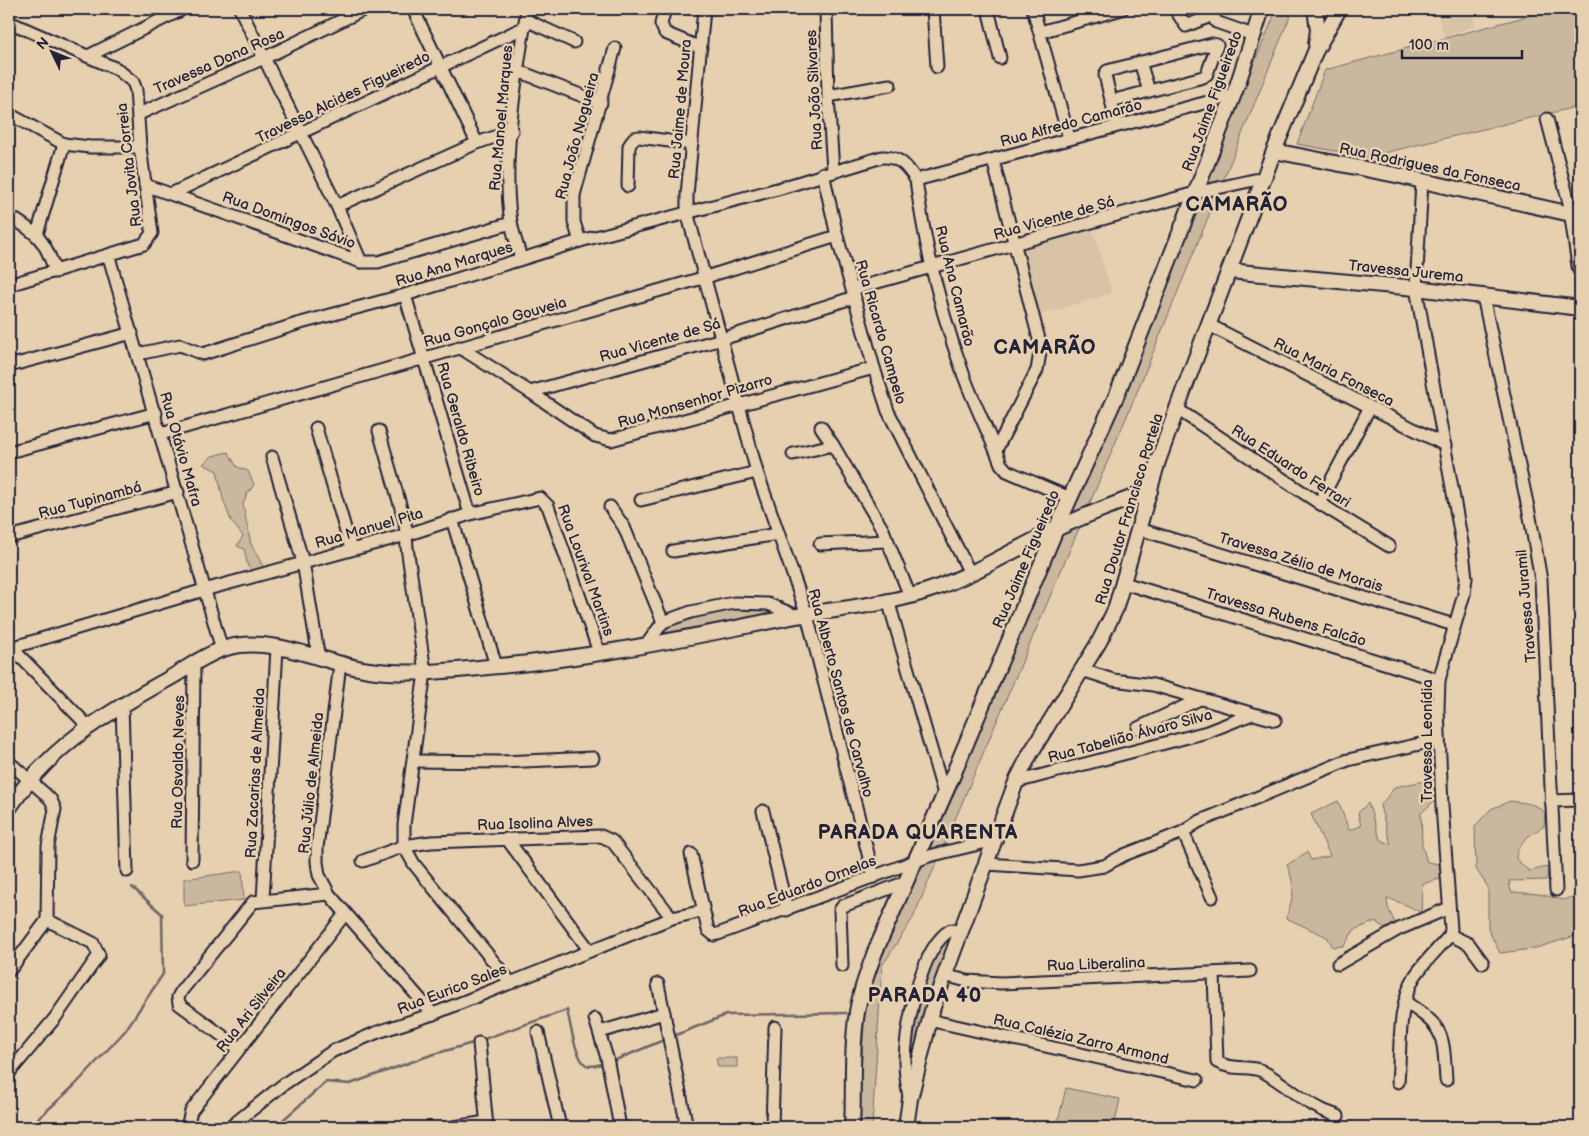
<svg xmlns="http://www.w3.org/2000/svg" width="1589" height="1136" viewBox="0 0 1589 1136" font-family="'Balsamiq Sans',sans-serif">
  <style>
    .built { fill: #d8c3a6 }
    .green { fill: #c9b79e; stroke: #766c6c }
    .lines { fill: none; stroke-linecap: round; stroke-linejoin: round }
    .stream { stroke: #6e6568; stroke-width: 2.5 }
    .minor-casing { stroke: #22223b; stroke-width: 15 }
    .major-casing { stroke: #22223b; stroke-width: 18 }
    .minor { stroke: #e6d0af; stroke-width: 11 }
    .major { stroke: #e6d0af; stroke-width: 14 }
    .labels { text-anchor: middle; stroke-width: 5; stroke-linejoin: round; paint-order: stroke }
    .street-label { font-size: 15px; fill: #22223b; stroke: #e6d0af }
    .district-label { font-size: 20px; font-weight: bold; letter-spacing: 1px; fill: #22223b; stroke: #e6d0af }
  </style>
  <rect width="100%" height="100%" fill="#e6d0af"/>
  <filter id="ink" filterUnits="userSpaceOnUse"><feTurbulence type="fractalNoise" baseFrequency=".02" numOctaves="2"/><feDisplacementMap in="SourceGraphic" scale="10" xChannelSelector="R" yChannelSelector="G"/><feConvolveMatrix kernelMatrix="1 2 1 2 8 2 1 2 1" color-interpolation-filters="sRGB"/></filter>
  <g filter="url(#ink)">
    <g class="built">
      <path d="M1436,9H1471L1476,26L1444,36Z"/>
      <path d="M1092,227L1112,293L1041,315L1021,249Z"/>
    </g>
    <g class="green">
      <path d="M1277,9H1293L1132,404L913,918L882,966L872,1127H857L866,996L897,911Z"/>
      <path d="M1554,9H1580V106L1367,157L1297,144L1325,70Z"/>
      <path d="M228,452L237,467L248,471L254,485L247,494L243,505L251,544L264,568L257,573L248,567L244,549L237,546L243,536L231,521L223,499L217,471L203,464L212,456Z"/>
      <path d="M764,607L778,612L665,633L671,622L724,609Z"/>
      <path d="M1437,781C1440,797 1433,803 1421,813L1422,845L1427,862L1439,864L1443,878L1422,884L1421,913C1410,906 1399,902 1387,898L1388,908L1395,923L1385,929L1376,921L1354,930L1344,946L1333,947L1327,937L1286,918C1294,895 1296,888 1287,865L1307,852L1311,860L1330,856L1311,814L1338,801L1349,830L1361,826L1358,813L1368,803L1380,839L1391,845L1380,806L1395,787L1419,782Z"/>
      <path d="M1510,801C1522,803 1536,802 1545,813L1544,826C1530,835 1517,842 1516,859L1529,871L1548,867L1547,880L1509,881L1511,892L1539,894L1563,900L1578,895L1575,936L1533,949L1500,953L1488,929V887L1476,869L1475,826L1491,809Z"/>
      <path d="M242,871L244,900L184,906V879Z"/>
      <path d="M948,938L951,939L913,1076L907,1065L911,1025L930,961Z"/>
      <path d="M716,1058H737V1067H718Z"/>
      <path d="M1066,1088L1120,1099L1114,1127H1087L1058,1121Z"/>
      <path d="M1201,1122L1226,1123L1228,1127H1196Z"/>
    </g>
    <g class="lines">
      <g class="stream">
        <path d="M671,1037L726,1015L846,1013"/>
        <path d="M481,1040L567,1010C570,1022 575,1058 586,1065C592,1068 600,1064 606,1063"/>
        <path d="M611,1062L666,1039"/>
        <path d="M29,1127L75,1085L125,1031L163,974L162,914L132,887"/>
        <path d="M275,1127L326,1082L350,1084L431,1055L476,1042"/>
      </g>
      <defs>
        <g id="minor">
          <path d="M240,9L337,206L361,262"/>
          <path d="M413,9L477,143"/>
          <path d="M665,9L661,24L665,33L701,48"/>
          <path d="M704,9L687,195V212L757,472L807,615L874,877"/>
          <path d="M826,9L828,96L833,170"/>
          <path d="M933,9L937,67"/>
          <path d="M988,9L1000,58"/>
          <path d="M1033,9L1069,138"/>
          <path d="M1175,9L1186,26L1213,15L1216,22L1253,35"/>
          <path d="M526,20L574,42"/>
          <path d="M9,22L117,69L133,82L136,90L140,147L152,233L144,244L9,285"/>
          <path d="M1040,32L1122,9"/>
          <path d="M88,56L183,9"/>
          <path d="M1140,62L1149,91"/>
          <path d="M518,71L601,103"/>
          <path d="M828,96L890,85"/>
          <path d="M1111,101L1203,77L1207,74L1217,45L1212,44L1107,71L1105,75L1117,125"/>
          <path d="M9,114L64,144L90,147H140"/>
          <path d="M139,114L264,58L365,9"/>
          <path d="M1547,119L1572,214"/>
          <path d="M993,160L1041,347L1037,370L996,450"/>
          <path d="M823,173L837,236L874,368L888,411L970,573"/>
          <path d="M916,180L1234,95"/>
          <path d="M145,185L361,262H378L511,223"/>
          <path d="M628,186L629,146L634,138L639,137L692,144"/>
          <path d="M173,193L525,27"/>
          <path d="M337,206L477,143L512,131"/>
          <path d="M9,216C36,232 46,240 55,272"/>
          <path d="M37,234L64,144"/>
          <path d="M580,241L574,222V195L615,48"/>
          <path d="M109,257L222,650"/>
          <path d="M521,259C518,247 513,234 511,222C501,158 517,73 527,9"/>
          <path d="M853,289L1195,193L1263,178"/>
          <path d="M405,295L470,514"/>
          <path d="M1483,296L1530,517L1541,580L1556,890"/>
          <path d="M1209,325L1445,445"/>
          <path d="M459,347L530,392L595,436L611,440L874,368"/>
          <path d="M138,354L180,345L203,354L297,324L405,295L580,241L781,188L882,157C899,156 907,166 916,180C925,247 941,313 964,376C975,406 990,435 1001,464L1007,471L1070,498"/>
          <path d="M9,366L132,333"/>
          <path d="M530,392L722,339L855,297"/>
          <path d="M1177,409L1319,503L1389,546"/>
          <path d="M821,427L833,445"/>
          <path d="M316,428L351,549"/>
          <path d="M379,431L405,522L407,547L425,672L404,825V846L414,864L511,983"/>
          <path d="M161,434L706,277L837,236"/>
          <path d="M9,452L156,413"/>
          <path d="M793,454L833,445L883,530L910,596"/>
          <path d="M272,457L303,562L319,659"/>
          <path d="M641,500L757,472"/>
          <path d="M1319,503L1370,407"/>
          <path d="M610,507L624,527L663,622"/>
          <path d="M452,519L496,666"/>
          <path d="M1139,529L1454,625"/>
          <path d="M9,537L178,492"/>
          <path d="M820,544L888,541"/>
          <path d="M673,551L778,534"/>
          <path d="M1124,583L1439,680"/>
          <path d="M888,600L944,794"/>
          <path d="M647,644L663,622L691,612L734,603L768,604L797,616"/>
          <path d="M9,645L88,726"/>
          <path d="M11,648L204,590L406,535L470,514L540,498L548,506L599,652"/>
          <path d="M340,664L317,848V862L319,875L329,894L433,1014"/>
          <path d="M1082,670L1113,680L1153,685L1275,720"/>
          <path d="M122,704L127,871"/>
          <path d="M1138,728L1200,699"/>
          <path d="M414,761L500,762L593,758"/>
          <path d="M9,762L44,793L51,800L55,809L48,846L47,920L9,971"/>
          <path d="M1016,782L1207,732L1250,715"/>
          <path d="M1551,801L1580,800"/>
          <path d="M763,811L787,910"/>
          <path d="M1183,832L1212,897"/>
          <path d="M507,839L590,951"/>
          <path d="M691,854L708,930L714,935L718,934L929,856L995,840"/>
          <path d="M192,860L194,664"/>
          <path d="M363,861L404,846L431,842L601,836L612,841L672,918"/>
          <path d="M987,864L1078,870L1104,866L1124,855L1183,832L1198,822L1348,760L1438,740"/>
          <path d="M263,900L277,648"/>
          <path d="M1450,935L1469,944L1483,963"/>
          <path d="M1338,964L1399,929L1449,908"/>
          <path d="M842,966L840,910L843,906L906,882"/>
          <path d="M1214,974L1217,1062C1233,1071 1250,1065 1262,1071C1290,1086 1305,1106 1338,1116"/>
          <path d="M944,975L967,981L1001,983L1250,971"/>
          <path d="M658,984L687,1127"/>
          <path d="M1405,1002C1445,1027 1443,1034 1446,1080"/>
          <path d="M595,1019L607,1058L620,1127"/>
          <path d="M929,1020L1197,1080"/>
          <path d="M538,1032L560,1127"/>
          <path d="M600,1032L664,1013"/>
          <path d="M479,1043L487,1127"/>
          <path d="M239,1048L179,1004L178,997L182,990L253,902L329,894"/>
          <path d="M9,1073L55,1018L99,955L93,943L47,920"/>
          <path d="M1398,1082C1401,1048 1397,1006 1415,976C1425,961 1438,949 1450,935L1451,929L1442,806L1438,709L1439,680L1464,594L1466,578L1462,543L1416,288L1422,182"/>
          <path d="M909,1097C907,1086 905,1074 905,1062C905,1031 920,946 951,930L961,932"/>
          <path d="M187,1127L191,1111L345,914"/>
          <path d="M230,1127L284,1084L333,1051L378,1032L433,1014L672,918L703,911"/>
          <path d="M453,1127L487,1122"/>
          <path d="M772,1127L775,1027"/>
        </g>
        <g id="major">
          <path d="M1315,9L1318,30L1316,44"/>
          <path d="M1274,151L1396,175L1580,216"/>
          <path d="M1572,214L1580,269"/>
          <path d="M1229,271L1416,288L1580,308"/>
          <path d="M9,808C51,745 105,714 170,678C189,667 209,652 230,647C273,636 327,664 369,670C411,676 457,670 499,666C599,657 698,635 797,616C841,608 887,605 930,590C973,575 1012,551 1052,531C1084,515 1117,503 1150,491"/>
          <path d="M852,1127C854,1091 851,1055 856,1019C859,995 867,974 875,952L953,775L1056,529L1118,392L1237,86L1262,9"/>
          <path d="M906,1127L910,1099L933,1007L1016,782L1030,754L1099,642L1115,610L1158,461L1183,392L1274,151L1315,52L1339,9"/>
        </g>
      </defs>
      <use href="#minor" class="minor-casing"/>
      <use href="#major" class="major-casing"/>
      <use href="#minor" class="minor"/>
      <use href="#major" class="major"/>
    </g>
  </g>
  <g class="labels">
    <g class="street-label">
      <text transform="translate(219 61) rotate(-24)" y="5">Travessa Dona Rosa</text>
      <text transform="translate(814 90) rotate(-93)" y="5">Rua João Silvares</text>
      <text transform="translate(343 97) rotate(-26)" y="5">Travessa Alcides Figueiredo</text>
      <text transform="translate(1212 101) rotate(-70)" y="5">Rua Jaime Figueiredo</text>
      <text transform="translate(680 109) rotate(-85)" y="5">Rua Jaime de Moura</text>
      <text transform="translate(501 118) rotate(-85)" y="5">Rua Manoel Marques</text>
      <text transform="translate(1071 123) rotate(-15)" y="5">Rua Alfredo Camarão</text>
      <text transform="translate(577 136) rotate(-75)" y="5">Rua João Nogueira</text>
      <text transform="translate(129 165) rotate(-97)" y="5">Rua Jovita Correia</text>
      <text transform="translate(1430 167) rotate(12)" y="5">Rua Rodrigues da Fonseca</text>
      <text transform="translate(1054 218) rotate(-16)" y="5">Rua Vicente de Sá</text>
      <text transform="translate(289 220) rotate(20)" y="5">Rua Domingos Sávio</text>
      <text transform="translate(454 264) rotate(-17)" y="5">Rua Ana Marques</text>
      <text transform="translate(1406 271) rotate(6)" y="5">Travessa Jurema</text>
      <text transform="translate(955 286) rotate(76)" y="5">Rua Ana Camarão</text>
      <text transform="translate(495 322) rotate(-16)" y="5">Rua Gonçalo Gouveia</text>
      <text transform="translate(881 332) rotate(74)" y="5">Rua Ricardo Campelo</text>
      <text transform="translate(660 340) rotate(-16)" y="5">Rua Vicente de Sá</text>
      <text transform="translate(1334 372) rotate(27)" y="5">Rua Maria Fonseca</text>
      <text transform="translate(695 401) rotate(-16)" y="5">Rua Monsenhor Pizarro</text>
      <text transform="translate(461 429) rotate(74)" y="5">Rua Geraldo Ribeiro</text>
      <text transform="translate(181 449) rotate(74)" y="5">Rua Otávio Mafra</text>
      <text transform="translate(1291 466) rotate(33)" y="5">Rua Eduardo Ferrari</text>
      <text transform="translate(90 500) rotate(-15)" y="5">Rua Tupinambá</text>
      <text transform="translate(1129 509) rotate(-73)" y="5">Rua Doutor Francisco Portela</text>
      <text transform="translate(369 528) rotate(-16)" y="5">Rua Manuel Pita</text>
      <text transform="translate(1026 559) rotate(-67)" y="5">Rua Jaime Figueiredo</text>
      <text transform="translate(1301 562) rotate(17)" y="5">Travessa Zélio de Morais</text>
      <text transform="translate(586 570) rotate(70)" y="5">Rua Lourival Martins</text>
      <text transform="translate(1526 606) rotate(-95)" y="5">Travessa Juramil</text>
      <text transform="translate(1286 617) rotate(17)" y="5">Travessa Rubens Falcão</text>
      <text transform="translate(841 693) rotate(75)" y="5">Rua Alberto Santos de Carvalho</text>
      <text transform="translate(1130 736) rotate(-15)" y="5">Rua Tabelião Álvaro Silva</text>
      <text transform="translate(1427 741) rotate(-90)" y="5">Travessa Leonídia</text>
      <text transform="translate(178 762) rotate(-89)" y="5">Rua Osvaldo Neves</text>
      <text transform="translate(255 773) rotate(-87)" y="5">Rua Zacarias de Almeida</text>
      <text transform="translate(311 783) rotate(-84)" y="5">Rua Júlio de Almeida</text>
      <text transform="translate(535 823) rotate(-2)" y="5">Rua Isolina Alves</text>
      <text transform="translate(807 886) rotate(-21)" y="5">Rua Eduardo Ornelas</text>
      <text transform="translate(1096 964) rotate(-2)" y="5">Rua Liberalina</text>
      <text transform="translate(452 989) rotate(-21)" y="5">Rua Eurico Sales</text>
      <text transform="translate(251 1010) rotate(-52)" y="5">Rua Ari Silveira</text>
      <text transform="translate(1081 1039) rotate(13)" y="5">Rua Calézia Zarro Armond</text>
    </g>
    <g class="district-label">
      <text x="1237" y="211">CAMARÃO</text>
      <text x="1045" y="354">CAMARÃO</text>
      <text x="918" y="839">PARADA QUARENTA</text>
      <text x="925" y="1002">PARADA 40</text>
    </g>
  </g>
  <rect width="1589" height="1136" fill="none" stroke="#e6d0af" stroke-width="30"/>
  <rect x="15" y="15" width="1559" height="1106" fill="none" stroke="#22223b" stroke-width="2" filter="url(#ink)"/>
  <g transform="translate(52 52) rotate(313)" stroke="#e6d0af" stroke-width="4" paint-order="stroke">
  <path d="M0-4L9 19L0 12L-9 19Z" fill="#22223b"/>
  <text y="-8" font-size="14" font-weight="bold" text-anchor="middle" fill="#22223b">N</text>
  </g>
  <path d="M1402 50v8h120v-8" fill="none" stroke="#22223b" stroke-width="2.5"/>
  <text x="1409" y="50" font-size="15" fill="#22223b" stroke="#e6d0af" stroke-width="4" paint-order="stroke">100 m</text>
</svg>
